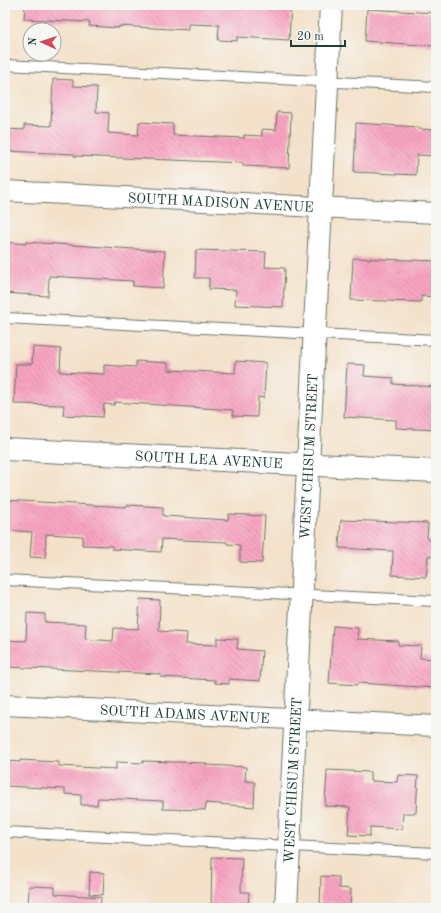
<svg xmlns="http://www.w3.org/2000/svg" width="441" height="913" viewBox="0 0 441 913" font-family="'Old Standard TT',serif">
  <style>
    .building { fill: url(#building-back-hatch) }
    .lines { fill: none; stroke-linecap: round; stroke-linejoin: round }
    .service-casing { stroke: #6a7668; stroke-width: 12 }
    .minor-casing { stroke: #6a7668; stroke-width: 22 }
    .tertiary-casing { stroke: #6a7668; stroke-width: 24 }
    .service { stroke: #fff; stroke-width: 10 }
    .minor { stroke: #fff; stroke-width: 20 }
    .tertiary { stroke: #fff; stroke-width: 22 }
    .labels { text-anchor: middle; stroke-width: 3; stroke-linejoin: round; paint-order: stroke }
    .street-label { font-size: 14px; fill: #1f3d34; stroke: #f6f6f2 }
  </style>
  <defs>
    <pattern id="building-back-hatch" width="6" height="6" patternUnits="userSpaceOnUse"><rect width="6" height="6" fill="#f9a4c2"/><path d="M-1 5l2 2M0 0l6 6M5-1l2 2" fill="none" stroke="#c9879e"/></pattern>
  </defs>
  <rect width="100%" height="100%" fill="#f6f6f2"/>
  <filter id="ink" filterUnits="userSpaceOnUse"><feTurbulence type="fractalNoise" baseFrequency=".025" numOctaves="2"/><feDisplacementMap in="SourceGraphic" scale="8" xChannelSelector="R" yChannelSelector="G"/><feConvolveMatrix kernelMatrix="1 2 1 2 8 2 1 2 1" color-interpolation-filters="sRGB"/></filter>
  <filter id="wash" filterUnits="userSpaceOnUse"><feTurbulence type="fractalNoise" baseFrequency=".012" numOctaves="4" result="noise"/><feDisplacementMap in="SourceGraphic" scale="16" xChannelSelector="R" yChannelSelector="G"/><feGaussianBlur stdDeviation="0.9" result="paint"/><feColorMatrix in="noise" values="0 0 0 0 0 0 0 0 0 0 0 0 0 0 0 0 0 1.4 0 .05"/><feComposite in="paint" operator="in"/></filter>
  <g filter="url(#wash)">
    <rect width="100%" height="100%" fill="#f4e1c9"/>
    <g id="blocks">
      <g class="building">
        <path d="M25,5H291L289,40L237,37V41L218,40L219,25L188,24V30L119,26V28L89,26L90,22L24,19Z"/>
        <path d="M367,9L436,13L435,46L365,41Z"/>
        <path d="M53,79L73,80V86L97,87L96,112L109,113L108,133L138,135L139,122L173,124V135L244,138V135L262,136V129L276,130L277,112L291,113L289,168L243,166V163L74,156V154L5,151V129L24,130V125L51,126Z"/>
        <path d="M356,123L418,127V129L436,130V156L417,155L416,175L354,172Z"/>
        <path d="M5,242L26,244V242L165,251L163,288L133,286V281L49,276L48,296L5,293Z"/>
        <path d="M196,250L266,252L265,267L285,268L283,307L235,305L236,290L209,289V278H195Z"/>
        <path d="M353,258L436,261V297L421,296V302L351,300Z"/>
        <path d="M33,347L61,349L60,372L104,374V365L136,367V361L168,363V370L235,373L236,361L266,363L264,398L258,397L257,417L233,416V410L115,402L114,405L104,404L103,417L63,415L64,405L14,404L16,364H32Z"/>
        <path d="M347,364L365,365L364,376L393,378V384L436,387V430L396,428V420L344,417Z"/>
        <path d="M5,500L126,507L127,505L163,507V516L228,520L229,514L265,516L262,563L240,562V545L227,544V542L162,539L161,552L112,549V546L82,545L83,536L46,534L45,558L30,557L32,532L5,530Z"/>
        <path d="M341,520L428,523L427,540H436V556H428L426,577L392,575L393,551L339,548Z"/>
        <path d="M140,599L160,600L159,631L187,633L186,644L217,645V638L238,639L237,649L262,651L260,681L229,679V684L215,683V680L161,677V674L5,667V640L26,641L27,613L45,614V622L86,624L85,639L113,641L114,628L138,629Z"/>
        <path d="M333,626L358,628L357,639L398,641V645L421,646L420,658L436,659V688L358,683L357,685L329,683Z"/>
        <path d="M20,760L59,762V766L116,769V762L143,763V761L206,763V765L246,767L245,781L255,782L254,807L206,803L205,810L163,809V801L98,798L97,805H81V795L65,794V789L5,786V761L20,762Z"/>
        <path d="M327,770L370,772V781L397,782L398,775L418,776L416,813H403L402,829L370,827V836L348,835L350,807L325,806Z"/>
        <path d="M212,857L242,858L241,892H249L248,908H211Z"/>
        <path d="M90,872L104,873L103,895L89,894Z"/>
        <path d="M321,876L339,877V888L351,889L350,908H320Z"/>
        <path d="M29,886L55,887V894L101,897L100,908H28Z"/>
      </g>
    </g>
  </g>
  <g filter="url(#ink)">
    <use href="#blocks" fill-opacity="0" stroke="#6a7668" stroke-width="1"/>
    <g class="lines">
      <defs>
        <g id="service">
          <path d="M5,65L436,87"/>
          <path d="M5,318L436,340"/>
          <path d="M5,580L436,601"/>
          <path d="M5,832L436,853"/>
        </g>
        <g id="minor">
          <path id="s1" d="M5,191L436,213"/>
          <path id="s2" d="M5,705L436,726"/>
        </g>
        <g id="tertiary">
          <path id="s3" d="M5,449L436,471"/>
          <path id="s4" d="M286,908L331,5"/>
        </g>
      </defs>
      <use href="#service" class="service-casing"/>
      <use href="#minor" class="minor-casing"/>
      <use href="#tertiary" class="tertiary-casing"/>
      <use href="#service" class="service"/>
      <use href="#minor" class="minor"/>
      <use href="#tertiary" class="tertiary"/>
    </g>
  </g>
  <g class="labels">
    <g class="street-label">
      <text dy="5" stroke="none"><textPath href="#s1" startOffset="216">SOUTH MADISON AVENUE</textPath></text>
      <text dy="5" stroke="none"><textPath href="#s4" startOffset="452">WEST CHISUM STREET</textPath></text>
      <text dy="5" stroke="none"><textPath href="#s3" startOffset="204">SOUTH LEA AVENUE</textPath></text>
      <text dy="5" stroke="none"><textPath href="#s2" startOffset="180">SOUTH ADAMS AVENUE</textPath></text>
      <text dy="5" stroke="none"><textPath href="#s4" startOffset="128">WEST CHISUM STREET</textPath></text>
    </g>
  </g>
  <rect width="441" height="913" fill="none" stroke="#f6f6f2" stroke-width="20"/>
  <g transform="translate(42 42) rotate(273)"><circle r="19" fill="#f6f6f2" stroke="#a0aca6"/>
  <path d="M0-3L7 15L0 10L-7 15Z" fill="#d1495b"/>
  <text y="-6" font-size="11" font-weight="bold" text-anchor="middle" fill="#1f3d34">N</text>
  </g>
  <path d="M291 40v6h54v-6" fill="none" stroke="#1f3d34" stroke-width="2"/>
  <text x="297" y="40" font-size="12" fill="#1f3d34" stroke="#f6f6f2" stroke-width="3" paint-order="stroke">20 m</text>
</svg>
